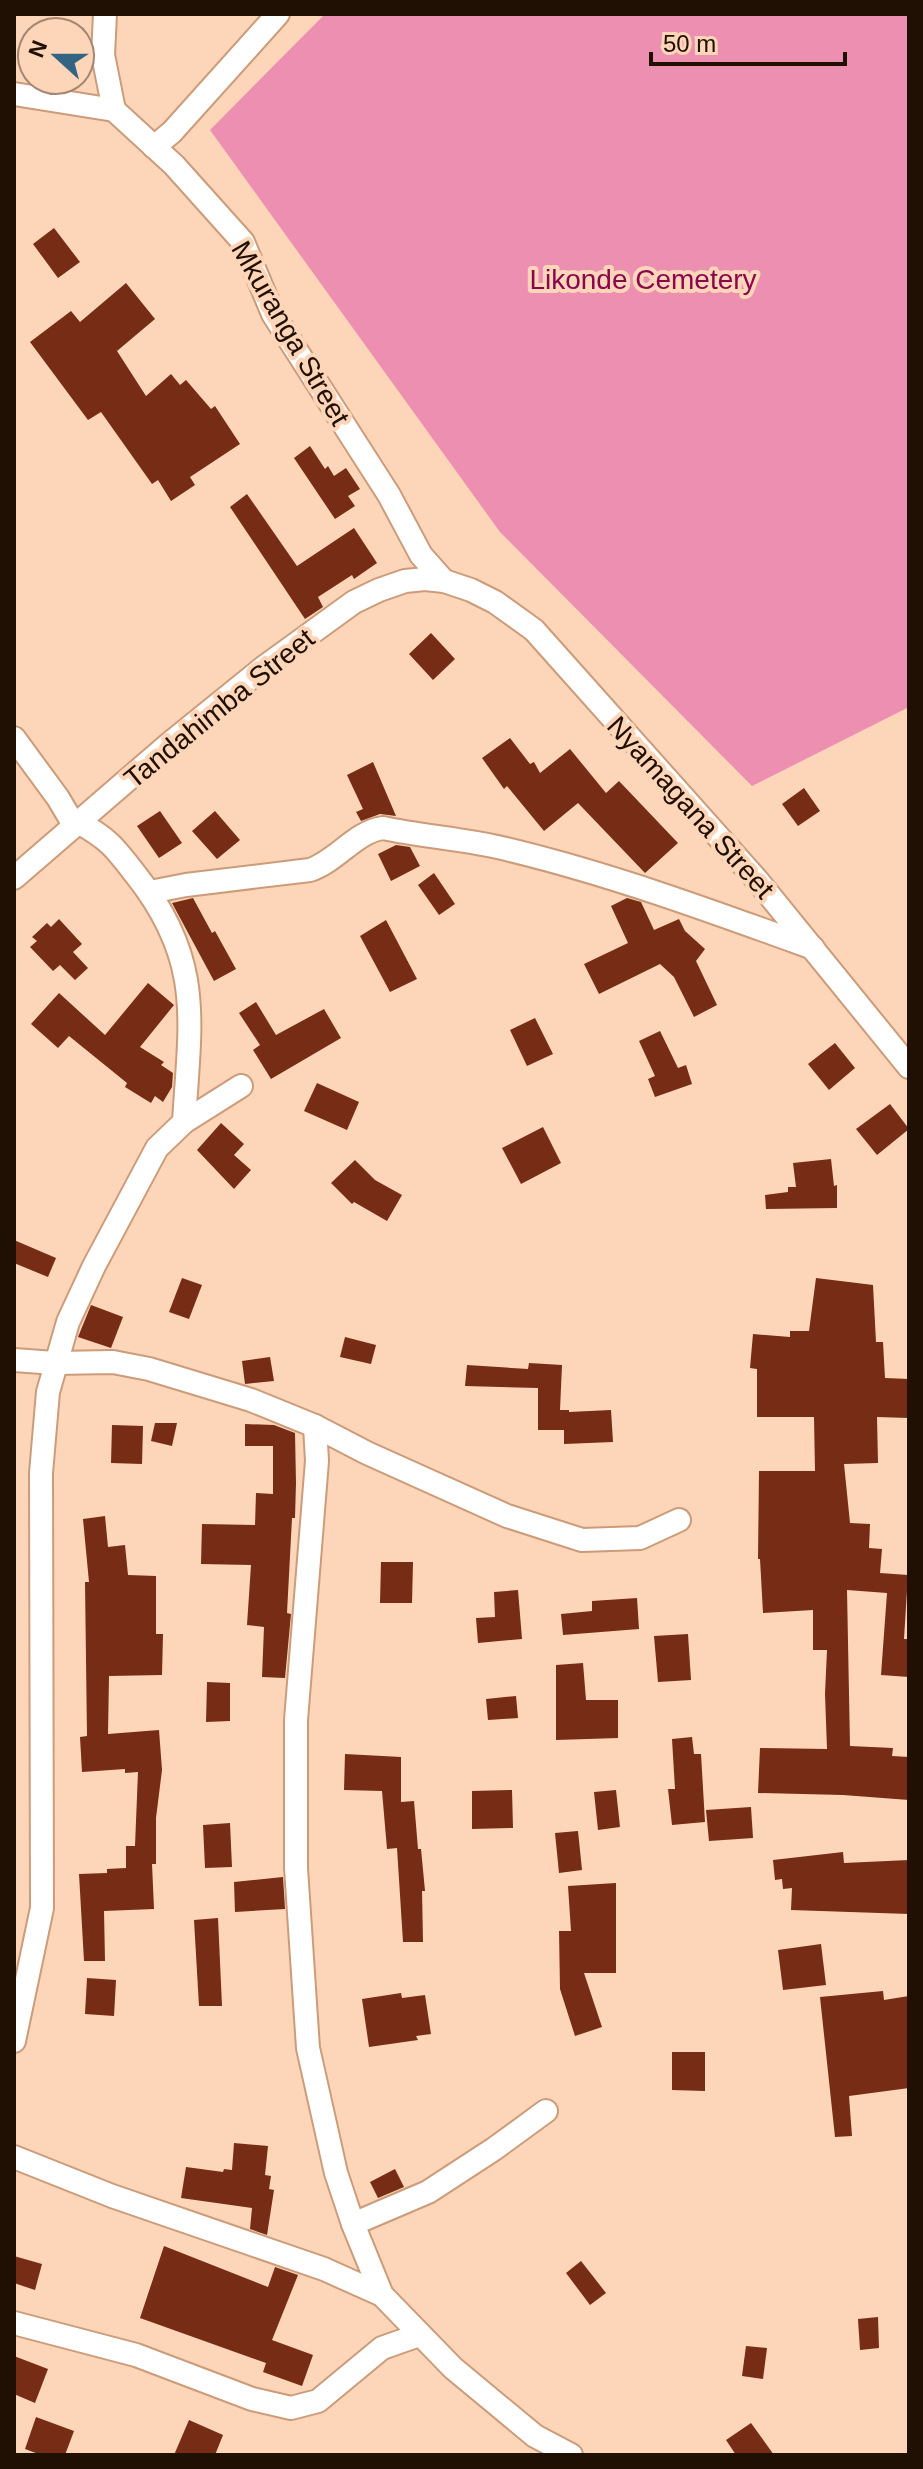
<svg xmlns="http://www.w3.org/2000/svg" width="923" height="2469" viewBox="0 0 923 2469" font-family="Helvetica,sans-serif">
  <style>
    .green { fill: #ec8fb1 }
    .building { fill: #762c15 }
    .lines { fill: none; stroke-linecap: round; stroke-linejoin: round }
    .street-casing { stroke: #cc9c7a; stroke-width: 26 }
    .street { stroke: #fff; stroke-width: 22 }
    .labels { text-anchor: middle; stroke-width: 8; stroke-linejoin: round; paint-order: stroke }
    .park-label { font-size: 28px; fill: #8c064e; stroke: #fdd5b8 }
    .street-label { font-size: 28px; fill: #200f03; stroke: #fdd5b8 }
  </style>
  <rect width="100%" height="100%" fill="#fdd5b8"/>
  <path class="green" d="M325,14H909V707L752,786L500,532L210,130Z"/>
  <g class="building">
    <path d="M54,228L80,262L58,278L33,244Z"/>
    <path d="M126,283L155,319L117,351L146,396L171,374L180,385L186,380L211,409L215,406L240,444L190,477L195,485L171,501L158,480L152,484L101,412L88,420L30,342L71,311L80,322Z"/>
    <path d="M310,446L325,469L328,466L334,476L346,468L360,489L348,496L355,506L335,519L294,458Z"/>
    <path d="M247,494L297,566L354,528L377,563L354,579L352,575L318,597L323,607L305,619L230,507Z"/>
    <path d="M431,633L455,659L433,680L409,654Z"/>
    <path d="M510,738L530,764L534,762L540,773L570,749L606,793L619,781L678,843L645,873L578,803L544,831L507,786L504,789L482,758Z"/>
    <path d="M373,762L396,816L380,814L361,821L356,812L363,809L347,775Z"/>
    <path d="M804,788L820,811L798,826L782,804Z"/>
    <path d="M160,811L182,843L159,858L137,826Z"/>
    <path d="M215,811L240,840L217,859L192,831Z"/>
    <path d="M396,845L410,847L420,866L391,881L378,854Z"/>
    <path d="M434,873L455,904L439,915L418,885Z"/>
    <path d="M193,898L212,933L215,931L236,969L214,981L172,903Z"/>
    <path d="M627,898L641,902L654,930L679,919L685,931L705,949L696,961L717,1005L694,1017L674,977L660,964L599,994L584,964L628,943L611,906Z"/>
    <path d="M59,919L82,944L73,952L88,968L75,980L60,965L53,971L30,947L37,941L32,937L47,923L51,927Z"/>
    <path d="M386,920L417,979L390,992L360,936Z"/>
    <path d="M148,983L174,1005L140,1047L164,1062L161,1065L173,1073L172,1087L163,1102L155,1096L151,1103L125,1087L127,1083L69,1036L58,1048L31,1024L59,993L105,1035Z"/>
    <path d="M256,1002L276,1035L324,1009L341,1038L271,1079L253,1050L260,1045L239,1013Z"/>
    <path d="M535,1018L553,1054L527,1066L510,1030Z"/>
    <path d="M660,1031L678,1068L686,1065L692,1084L655,1097L648,1079L655,1076L639,1041Z"/>
    <path d="M835,1043L855,1068L829,1090L808,1064Z"/>
    <path d="M317,1083L359,1102L347,1130L304,1111Z"/>
    <path d="M890,1104L909,1129L877,1155L856,1129Z"/>
    <path d="M221,1123L244,1144L234,1155L251,1170L234,1189L197,1150Z"/>
    <path d="M543,1127L561,1163L521,1184L502,1148Z"/>
    <path d="M831,1159L834,1186L837,1185V1208L766,1209L765,1195L788,1192V1187H796L793,1163Z"/>
    <path d="M355,1160L375,1180L402,1195L387,1221L354,1202L352,1204L331,1183Z"/>
    <path d="M14,1240L56,1258L48,1277L14,1263Z"/>
    <path d="M182,1278L202,1285L189,1319L169,1312Z"/>
    <path d="M816,1278L873,1285L876,1342H883L885,1378L909,1379V1418L877,1417L878,1463L844,1464L850,1523L870,1524L869,1548L882,1549L880,1573L908,1575L904,1639H909V1677L881,1675L887,1593L847,1590L850,1746L893,1748L892,1756L909,1757V1800L843,1795L758,1793L760,1748L827,1749L825,1694L827,1650H813V1610L763,1613L760,1559H758L759,1471H815L814,1417H757V1369L750,1368L753,1334L790,1337V1331H809Z"/>
    <path d="M91,1305L123,1317L111,1348L78,1337Z"/>
    <path d="M345,1337L376,1345L371,1364L340,1357Z"/>
    <path d="M270,1357L274,1381L245,1384L242,1361Z"/>
    <path d="M529,1363L562,1365L560,1410H569V1412L611,1410L613,1442L564,1444V1430H538V1388L465,1386L467,1365L528,1369Z"/>
    <path d="M155,1423H177L172,1446L151,1441Z"/>
    <path d="M245,1424L274,1425L295,1433L296,1483L295,1518H292L287,1613L291,1614L285,1678L262,1677L264,1627L247,1625L251,1565L201,1564L202,1524L255,1525L256,1493L273,1494V1446H245Z"/>
    <path d="M112,1425L143,1426L142,1464L111,1463Z"/>
    <path d="M105,1516L108,1547L125,1545L128,1575L156,1576V1634H163L162,1675L109,1676L108,1734L159,1730L162,1770L156,1818V1864H152L154,1909L104,1911L105,1961H84L79,1874L107,1873V1869L126,1868V1846H135L138,1772L125,1773V1769L82,1772L80,1737L87,1736L85,1582H89L83,1519Z"/>
    <path d="M381,1562H413L412,1603H380Z"/>
    <path d="M518,1590L522,1639L478,1643L476,1618L495,1617L494,1592Z"/>
    <path d="M637,1598L639,1629L563,1635L561,1614L592,1611V1601Z"/>
    <path d="M688,1634L691,1680L658,1682L654,1636Z"/>
    <path d="M583,1663L586,1700H618V1738L556,1740V1665Z"/>
    <path d="M207,1682L230,1683V1721L206,1722Z"/>
    <path d="M516,1696L518,1718L488,1720L486,1699Z"/>
    <path d="M692,1737L694,1754H701L705,1822L672,1825L668,1789H675L672,1739Z"/>
    <path d="M345,1754L401,1757V1802L414,1801L418,1849H421L425,1891H422L423,1942H403L397,1848L387,1849L382,1791L344,1790Z"/>
    <path d="M512,1790L513,1828L472,1829V1791Z"/>
    <path d="M616,1790L620,1827L598,1830L594,1792Z"/>
    <path d="M751,1807L753,1838L709,1841L706,1810Z"/>
    <path d="M230,1823L232,1867L205,1868L203,1825Z"/>
    <path d="M578,1831L582,1870L559,1873L555,1833Z"/>
    <path d="M843,1852L844,1863L909,1860V1914L791,1910L792,1888L783,1889L782,1879L775,1880L773,1860Z"/>
    <path d="M283,1877L285,1909L235,1912L234,1882Z"/>
    <path d="M616,1883V1973H584L602,2027L575,2036L560,1989L559,1931H571L568,1886Z"/>
    <path d="M218,1918L222,2006H199L194,1920Z"/>
    <path d="M821,1944L826,1985L783,1990L778,1950Z"/>
    <path d="M87,1978L116,1980L114,2016L85,2014Z"/>
    <path d="M883,1991L884,2000L909,1996V2088L849,2096L852,2136L835,2137L820,1997Z"/>
    <path d="M401,1993L402,1998L425,1995L431,2034L416,2036L418,2040L369,2047L362,1999Z"/>
    <path d="M672,2052H705V2091L672,2090Z"/>
    <path d="M234,2143L268,2146L265,2175L271,2176L269,2189L274,2190L267,2235L250,2229L252,2208L181,2198L186,2167L223,2172L224,2169L232,2170Z"/>
    <path d="M395,2169L404,2187L378,2198L370,2182Z"/>
    <path d="M164,2246L268,2287L275,2267L298,2275L272,2340L313,2355L302,2386L263,2372L266,2363L140,2318Z"/>
    <path d="M14,2256L42,2264L35,2290L14,2283Z"/>
    <path d="M581,2261L606,2293L590,2305L566,2273Z"/>
    <path d="M878,2317L879,2348L860,2350L858,2319Z"/>
    <path d="M746,2346L767,2348L763,2379L742,2376Z"/>
    <path d="M14,2356L48,2369L35,2403L14,2394Z"/>
    <path d="M36,2417L74,2431L65,2455H41L25,2449Z"/>
    <path d="M189,2420L223,2435L215,2455H174Z"/>
    <path d="M751,2423L774,2455H736L726,2440Z"/>
  </g>
  <g class="lines">
    <defs>
      <g id="street">
        <path d="M105,14L103,55L114,110"/>
        <path d="M14,94L114,110L174,165L243,242L273,314L389,495L421,555L444,581"/>
        <path d="M154,147L172,132L278,14"/>
        <path d="M14,738L58,798L74,825"/>
        <path d="M78,822C109,839 115,848 136,875C204,961 190,1021 184,1122"/>
        <path d="M14,878L169,744L263,668L354,602L379,590L405,581L425,579L444,581L471,590L495,602L534,630L757,880L909,1067"/>
        <path d="M150,892L186,885L310,870C337,861 355,832 383,828C425,837 469,839 510,850C613,875 714,912 813,948"/>
        <path d="M14,1360L55,1363L113,1362L149,1369L251,1400L315,1426L367,1453L507,1516L582,1540L640,1538L679,1520"/>
        <path d="M315,1426L317,1461L296,1720V1868L308,2048L336,2173L353,2224L382,2295L453,2368L535,2436L571,2455"/>
        <path d="M14,2041L42,1908L41,1473L48,1392L68,1322L94,1266L157,1148L184,1122L241,1086"/>
        <path d="M14,2157L112,2196L324,2269L382,2295"/>
        <path d="M353,2224L428,2192L494,2149L546,2111"/>
        <path d="M14,2323L136,2355L252,2399L291,2408L318,2401L382,2348L419,2335"/>
      </g>
    </defs>
    <use href="#street" class="street-casing"/>
    <use href="#street" class="street"/>
  </g>
  <g class="labels">
    <g class="park-label">
      <text x="643" y="289">Likonde Cemetery</text>
    </g>
    <g class="street-label">
      <text transform="translate(291 333) rotate(60)" y="10">Mkuranga Street</text>
      <text transform="translate(219 708) rotate(-39)" y="10">Tandahimba Street</text>
      <text transform="translate(691 807) rotate(48)" y="10">Nyamagana Street</text>
    </g>
  </g>
  <rect width="923" height="2469" fill="none" stroke="#200f03" stroke-width="32"/>
  <g transform="translate(56 56) rotate(291)"><circle r="38" fill="#fdd5b8" stroke="#a58670" stroke-width="2"/>
  <path d="M0-6L14 30L0 20L-14 30Z" fill="#336583"/>
  <text y="-12" font-size="22" font-weight="bold" text-anchor="middle" fill="#200f03">N</text>
  </g>
  <path d="M651 52v12h194v-12" fill="none" stroke="#200f03" stroke-width="4"/>
  <text x="663" y="52" font-size="24" fill="#200f03" stroke="#fdd5b8" stroke-width="6" paint-order="stroke">50 m</text>
</svg>
